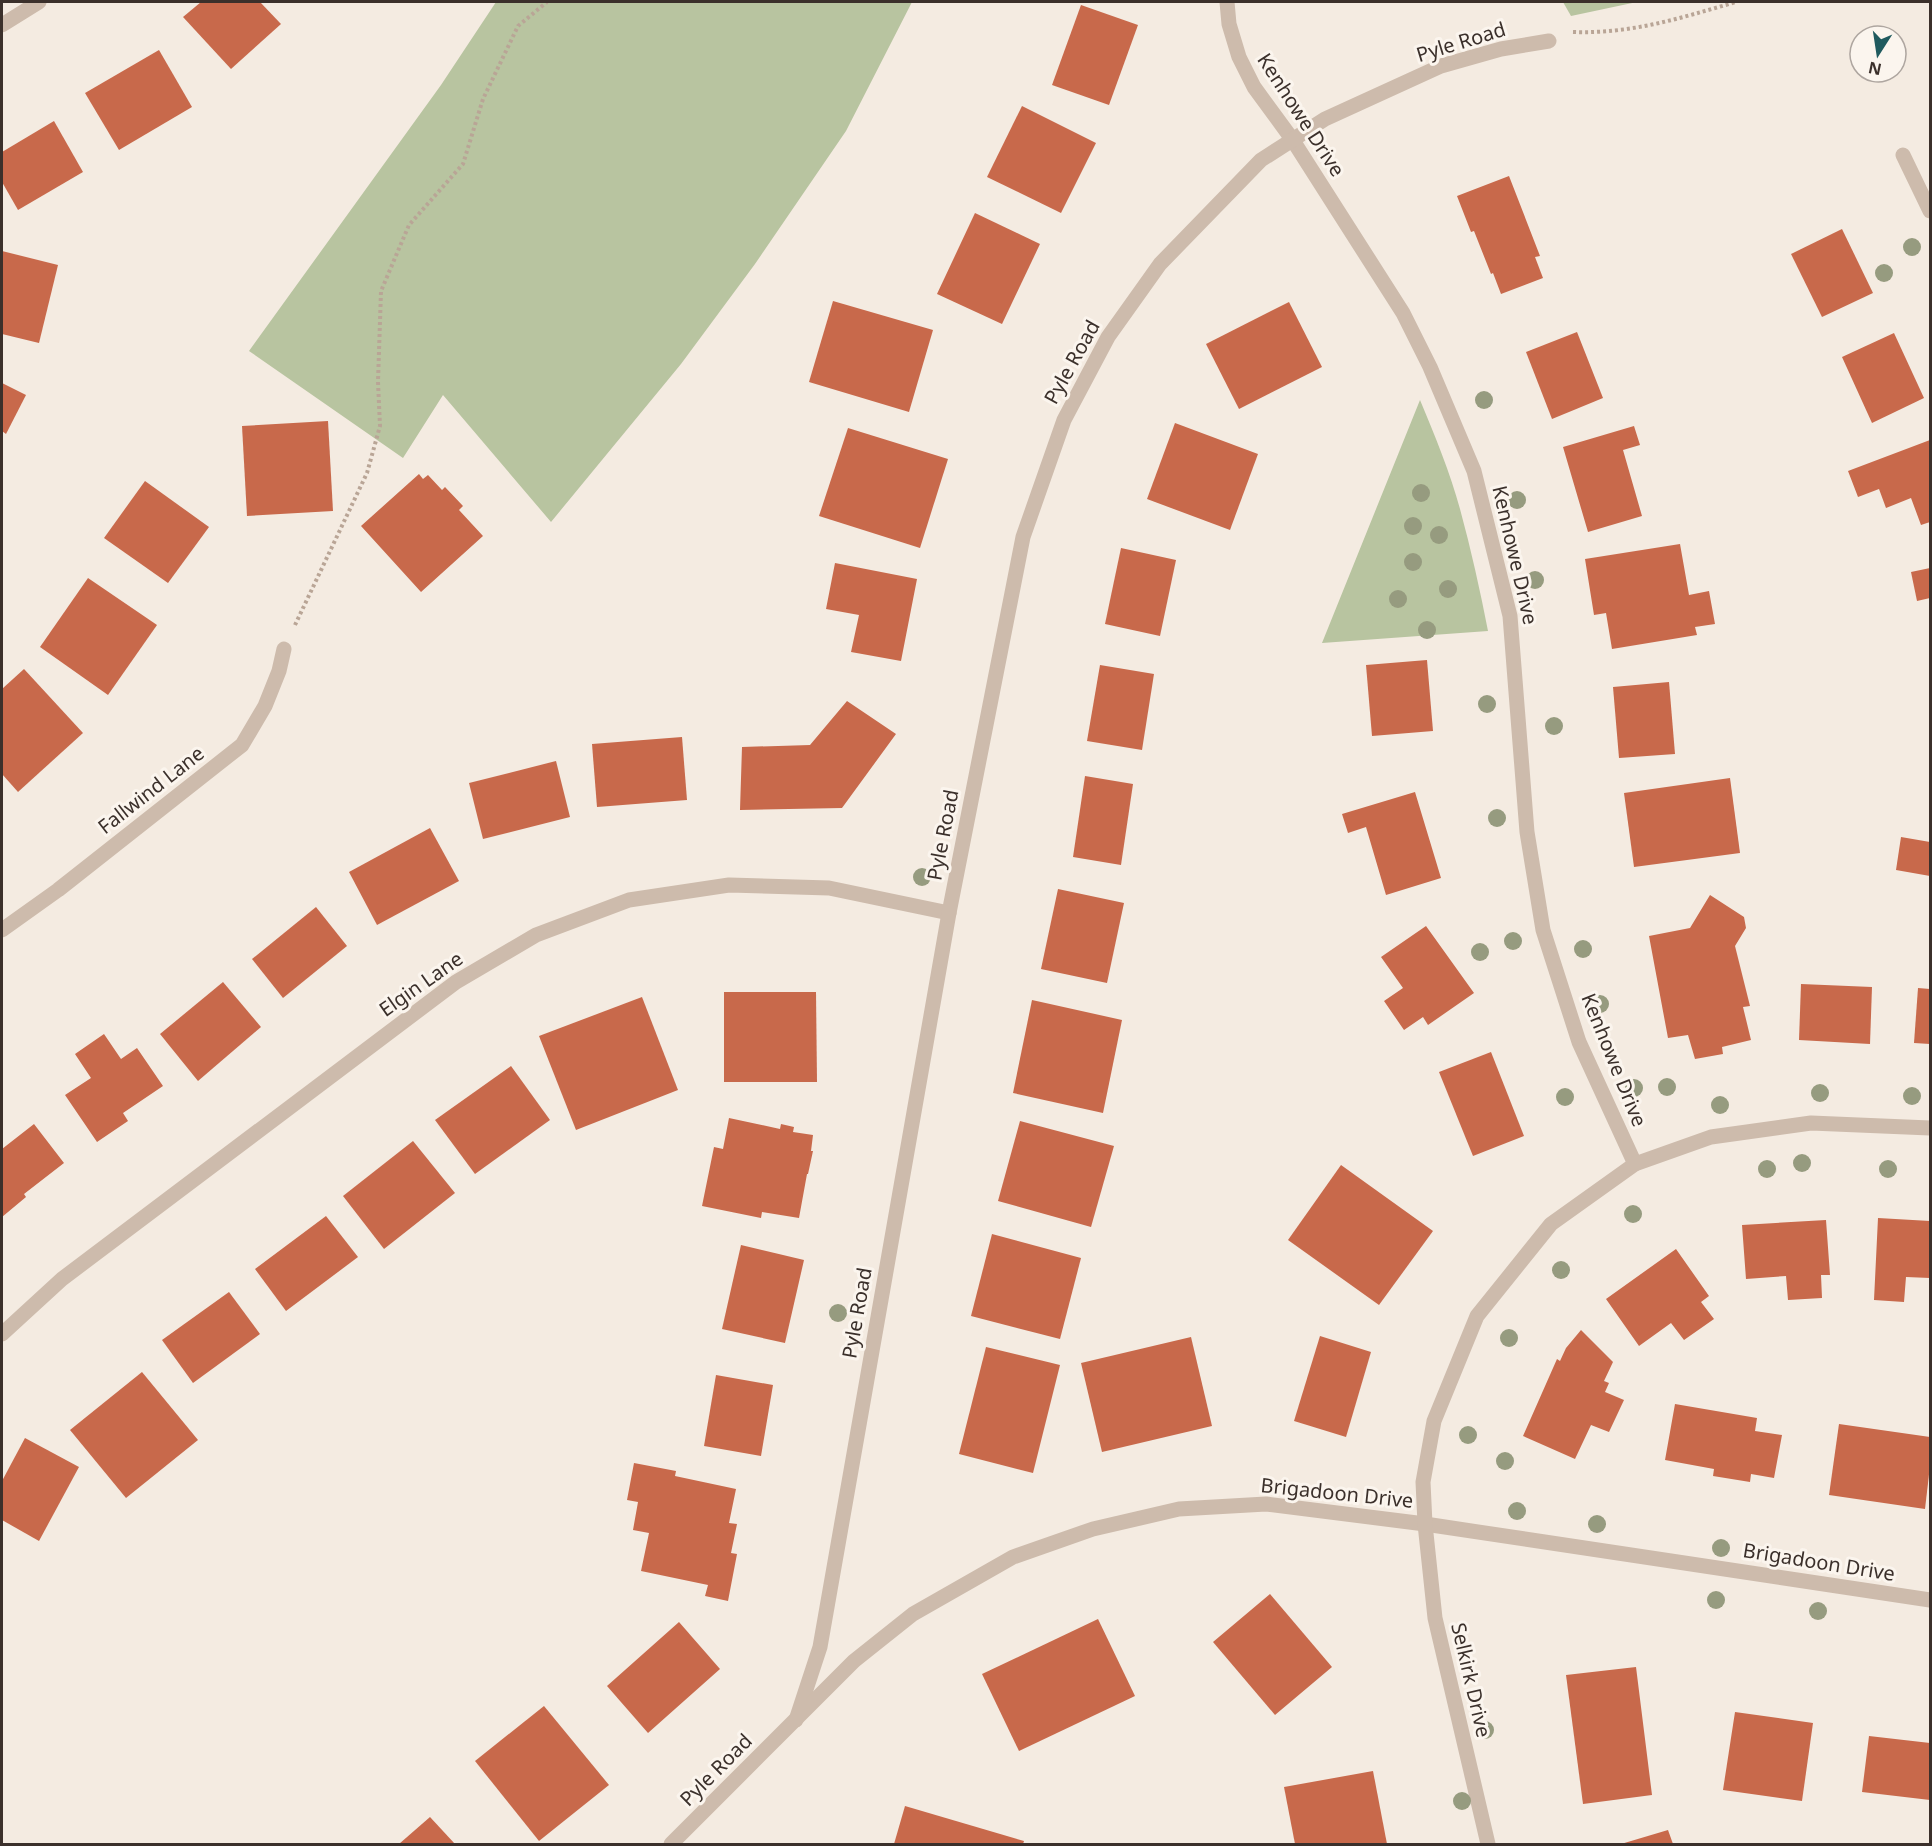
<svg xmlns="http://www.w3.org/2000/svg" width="1932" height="1846" viewBox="0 0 1932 1846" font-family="'Noto Sans',sans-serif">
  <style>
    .green { fill: #b8c4a0 }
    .building { fill: #c8694b }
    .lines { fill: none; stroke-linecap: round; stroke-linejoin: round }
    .path { stroke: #b9a596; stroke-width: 4; stroke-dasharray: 3 3; stroke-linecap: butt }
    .minor { stroke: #cdbbac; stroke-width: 15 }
    .tree { fill: #969b7f }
    .labels { text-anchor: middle; stroke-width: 6; stroke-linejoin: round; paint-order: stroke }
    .street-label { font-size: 20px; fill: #3b302b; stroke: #fbf5ee }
  </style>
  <rect width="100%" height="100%" fill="#f4ebe1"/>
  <g class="green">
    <path d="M496,2H912L846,131L755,264L681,364L551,522L443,395L403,458L249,351L441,85Z"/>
    <path d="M1563,2H1637L1571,16Z"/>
    <path d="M1420,400C1435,436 1450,472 1460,509C1471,549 1480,590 1488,631L1322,643Z"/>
  </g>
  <g class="building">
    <path d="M201,2H260L281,24L231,69L183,17Z"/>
    <path d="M1081,5L1138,25L1109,105L1052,85Z"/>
    <path d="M159,50L192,107L119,150L85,93Z"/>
    <path d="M1022,106L1096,143L1061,213L987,177Z"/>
    <path d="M54,121L83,172L18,210L2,182V152Z"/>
    <path d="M1509,176L1540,256L1535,257L1543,278L1501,294L1493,273L1491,274L1474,231L1471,232L1457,196Z"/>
    <path d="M975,213L1040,244L1002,324L937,294Z"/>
    <path d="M1842,229L1873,293L1822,317L1791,254Z"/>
    <path d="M2,251L58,265L39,343L2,334Z"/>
    <path d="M833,301L933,330L909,412L809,382Z"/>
    <path d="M1289,302L1322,367L1239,409L1206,344Z"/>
    <path d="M1577,332L1603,398L1552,419L1526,352Z"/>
    <path d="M1894,333L1924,398L1872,423L1842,357Z"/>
    <path d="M2,383L26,395L6,434L2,431Z"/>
    <path d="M328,421L333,511L247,516L242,426Z"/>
    <path d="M1175,423L1258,454L1230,530L1147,499Z"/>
    <path d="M1634,426L1640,445L1623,450L1642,516L1588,532L1563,447Z"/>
    <path d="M848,428L948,459L920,548L819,516Z"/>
    <path d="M1930,440V522L1921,525L1911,498L1886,508L1879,489L1858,497L1848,471Z"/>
    <path d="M419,474L423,479L428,475L442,490L445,487L463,506L459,510L483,536L421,592L361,526Z"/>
    <path d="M145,481L209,527L168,583L104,538Z"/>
    <path d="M1680,544L1689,595L1709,591L1715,624L1695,627L1697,635L1612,649L1606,613L1594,615L1585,559Z"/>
    <path d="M1121,548L1176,560L1160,636L1105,624Z"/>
    <path d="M835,563L917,579L901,661L851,652L859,615L826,609Z"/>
    <path d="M1930,568V598L1917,601L1911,572Z"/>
    <path d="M88,578L157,625L108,695L40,647Z"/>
    <path d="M1427,660L1433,731L1372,736L1366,665Z"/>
    <path d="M1100,665L1154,674L1142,750L1087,741Z"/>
    <path d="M24,669L83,733L18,792L2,774V689Z"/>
    <path d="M1669,682L1675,754L1619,758L1613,687Z"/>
    <path d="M847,701L896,734L842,808L740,810L742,747L810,745Z"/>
    <path d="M682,737L687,800L597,807L592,744Z"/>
    <path d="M556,761L570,817L483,839L469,783Z"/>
    <path d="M1085,776L1133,784L1121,865L1073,857Z"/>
    <path d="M1730,778L1740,853L1634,867L1624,793Z"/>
    <path d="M1415,792L1441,878L1386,895L1366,827L1348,833L1342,814Z"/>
    <path d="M430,828L459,881L377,925L349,872Z"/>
    <path d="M1901,837L1930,842V876L1896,870Z"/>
    <path d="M1058,889L1124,903L1107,983L1041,969Z"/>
    <path d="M1710,895L1744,917L1746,928L1735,946L1750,1006L1743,1007L1751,1040L1722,1047L1723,1054L1695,1059L1688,1035L1668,1038L1649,936L1690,928Z"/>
    <path d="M316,907L347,946L283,998L252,959Z"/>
    <path d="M1426,926L1474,993L1428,1025L1423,1017L1404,1030L1384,1001L1403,988L1381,957Z"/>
    <path d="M223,982L261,1027L198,1081L160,1034Z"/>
    <path d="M1801,984L1872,987L1870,1044L1799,1040Z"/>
    <path d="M1918,988L1930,989V1044L1914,1043Z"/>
    <path d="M724,992H816L817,1082H724Z"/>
    <path d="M642,997L678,1090L576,1130L539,1036Z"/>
    <path d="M1032,1000L1122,1020L1103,1113L1013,1093Z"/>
    <path d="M104,1034L121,1059L137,1048L163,1086L123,1113L128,1121L97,1142L65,1095L91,1078L75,1054Z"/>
    <path d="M1491,1052L1524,1136L1473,1156L1439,1072Z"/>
    <path d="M511,1066L550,1120L475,1174L435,1120Z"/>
    <path d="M729,1118L780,1129L781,1124L794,1127L793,1132L813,1135L811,1151H813L808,1174H807L799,1218L762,1212L761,1218L702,1206L714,1147L723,1149Z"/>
    <path d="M1020,1121L1114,1146L1091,1227L998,1201Z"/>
    <path d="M34,1124L64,1163L24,1194L26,1197L2,1217V1149Z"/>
    <path d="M413,1141L455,1193L384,1249L343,1196Z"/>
    <path d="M1341,1165L1433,1231L1379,1305L1288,1240Z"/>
    <path d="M326,1216L358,1257L286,1311L255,1269Z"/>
    <path d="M1878,1218L1930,1221V1278L1906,1277L1904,1302L1874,1300Z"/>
    <path d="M1826,1220L1830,1275H1821L1822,1298L1788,1300L1786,1276L1746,1279L1742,1225Z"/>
    <path d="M992,1234L1081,1258L1060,1339L971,1316Z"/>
    <path d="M741,1245L804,1260L785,1343L722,1329Z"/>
    <path d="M1676,1249L1709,1296L1701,1302L1714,1319L1684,1340L1671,1323L1639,1346L1606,1299Z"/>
    <path d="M229,1292L260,1334L193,1383L162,1340Z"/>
    <path d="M1581,1330L1613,1362L1604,1381L1609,1383L1605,1392L1624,1400L1609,1432L1591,1425L1575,1459L1523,1436L1557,1359L1560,1361L1566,1348Z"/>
    <path d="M1320,1336L1371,1352L1346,1437L1294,1421Z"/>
    <path d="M1191,1337L1212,1426L1102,1452L1081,1363Z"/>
    <path d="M986,1347L1060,1365L1033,1473L959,1454Z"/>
    <path d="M142,1372L198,1440L126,1498L70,1430Z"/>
    <path d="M716,1375L773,1385L761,1456L704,1446Z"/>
    <path d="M1675,1404L1757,1418L1755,1431L1782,1435L1774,1478L1751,1474L1750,1482L1713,1476L1714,1469L1665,1460Z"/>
    <path d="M1839,1424L1930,1437V1466L1925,1509L1829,1495Z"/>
    <path d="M25,1438L79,1467L39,1541L2,1520V1481Z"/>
    <path d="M634,1463L676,1471L675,1476L736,1489L729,1523L737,1524L731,1553L737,1554L728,1601L705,1596L708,1585L641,1571L649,1533L633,1530L638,1502L627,1500Z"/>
    <path d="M1270,1594L1332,1667L1275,1715L1213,1642Z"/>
    <path d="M1098,1619L1135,1696L1019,1751L982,1674Z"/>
    <path d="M679,1622L720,1669L648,1733L607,1686Z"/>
    <path d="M1636,1667L1652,1795L1583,1804L1566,1675Z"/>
    <path d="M544,1706L609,1785L539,1841L475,1761Z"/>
    <path d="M1735,1712L1813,1723L1802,1801L1723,1790Z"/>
    <path d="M1869,1736L1930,1743V1800L1862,1792Z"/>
    <path d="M1373,1771L1387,1844H1295L1284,1787Z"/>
    <path d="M905,1806L1024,1841L1023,1844H894Z"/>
    <path d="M430,1817L455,1844H399Z"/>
    <path d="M1668,1830L1673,1844H1621Z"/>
  </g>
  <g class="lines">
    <g class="path">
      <path d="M1573,32C1632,34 1680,18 1736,2"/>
      <path d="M295,625L367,473L380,426L378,382L381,291L409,225L463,164L483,99L518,26L547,2"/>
    </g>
    <g class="minor">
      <path d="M1227,2L1229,24L1239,57L1254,87L1292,139L1403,313L1430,367L1474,471L1510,616L1527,832L1543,930L1579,1042L1635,1164"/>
      <path d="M2,25L39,2"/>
      <path d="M1903,155L1930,211"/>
      <path d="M2,930L58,890L242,745L265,706L279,671L284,649"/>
      <path d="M2,1334L62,1279L456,982L536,935L629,900L729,885L829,888L949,913"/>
      <path d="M796,1720L820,1647L949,913L1023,537L1064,420L1108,337L1160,264L1261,160L1325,119L1441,66L1501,49L1549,41"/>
      <path d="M671,1844L854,1661L913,1614L1013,1557L1093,1529L1179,1509L1266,1504L1425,1524L1930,1600"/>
      <path d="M1488,1844L1435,1618L1425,1524L1423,1482L1434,1421L1477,1316L1551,1224L1635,1164L1711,1137L1811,1123L1930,1128"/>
    </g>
  </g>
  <g class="tree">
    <circle cx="1912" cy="247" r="9"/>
    <circle cx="1884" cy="273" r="9"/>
    <circle cx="1484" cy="400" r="9"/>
    <circle cx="1421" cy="493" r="9"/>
    <circle cx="1517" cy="500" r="9"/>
    <circle cx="1413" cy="526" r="9"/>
    <circle cx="1439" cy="535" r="9"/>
    <circle cx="1413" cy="562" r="9"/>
    <circle cx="1535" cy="580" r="9"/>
    <circle cx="1448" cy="589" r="9"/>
    <circle cx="1398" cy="599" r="9"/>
    <circle cx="1427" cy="630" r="9"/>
    <circle cx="1487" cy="704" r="9"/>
    <circle cx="1554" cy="726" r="9"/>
    <circle cx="1497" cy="818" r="9"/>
    <circle cx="922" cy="877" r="9"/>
    <circle cx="1513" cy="941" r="9"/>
    <circle cx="1583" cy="949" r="9"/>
    <circle cx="1480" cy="952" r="9"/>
    <circle cx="1600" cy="1004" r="9"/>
    <circle cx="1667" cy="1087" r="9"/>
    <circle cx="1634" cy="1088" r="9"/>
    <circle cx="1820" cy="1093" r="9"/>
    <circle cx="1912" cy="1096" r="9"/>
    <circle cx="1565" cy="1097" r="9"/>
    <circle cx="1720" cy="1105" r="9"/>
    <circle cx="1802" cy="1163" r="9"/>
    <circle cx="1767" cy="1169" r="9"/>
    <circle cx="1888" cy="1169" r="9"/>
    <circle cx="1633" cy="1214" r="9"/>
    <circle cx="1561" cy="1270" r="9"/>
    <circle cx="838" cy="1313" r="9"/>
    <circle cx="1509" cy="1338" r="9"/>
    <circle cx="1468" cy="1435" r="9"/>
    <circle cx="1505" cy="1461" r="9"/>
    <circle cx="1517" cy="1511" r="9"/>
    <circle cx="1597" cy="1524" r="9"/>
    <circle cx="1721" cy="1548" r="9"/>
    <circle cx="1716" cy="1600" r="9"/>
    <circle cx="1818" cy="1611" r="9"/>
    <circle cx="1485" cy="1730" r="9"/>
    <circle cx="1462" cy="1801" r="9"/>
  </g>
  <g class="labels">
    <g class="street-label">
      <text transform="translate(1461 42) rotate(-17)" y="7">Pyle Road</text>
      <text transform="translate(1301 115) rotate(57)" y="7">Kenhowe Drive</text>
      <text transform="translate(1072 362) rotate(-61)" y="7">Pyle Road</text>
      <text transform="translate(1515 555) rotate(77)" y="7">Kenhowe Drive</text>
      <text transform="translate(151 790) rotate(-38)" y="7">Fallwind Lane</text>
      <text transform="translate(943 835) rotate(-79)" y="7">Pyle Road</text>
      <text transform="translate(421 984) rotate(-35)" y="7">Elgin Lane</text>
      <text transform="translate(1614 1060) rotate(68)" y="7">Kenhowe Drive</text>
      <text transform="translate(857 1313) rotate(-80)" y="7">Pyle Road</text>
      <text transform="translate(1337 1493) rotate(6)" y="7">Brigadoon Drive</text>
      <text transform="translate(1819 1562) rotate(9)" y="7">Brigadoon Drive</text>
      <text transform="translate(1471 1680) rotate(77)" y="7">Selkirk Drive</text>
      <text transform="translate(716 1770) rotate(-45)" y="7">Pyle Road</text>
    </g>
  </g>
  <rect width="1932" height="1846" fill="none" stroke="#3b302b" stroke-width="6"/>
  <g transform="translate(1878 54) rotate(192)"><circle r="28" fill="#fbf5ee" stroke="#aea6a0" stroke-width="1.5"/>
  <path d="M0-4.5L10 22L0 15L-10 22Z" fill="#1f5a5e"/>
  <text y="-9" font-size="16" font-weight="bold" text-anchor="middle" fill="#3b302b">N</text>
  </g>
</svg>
